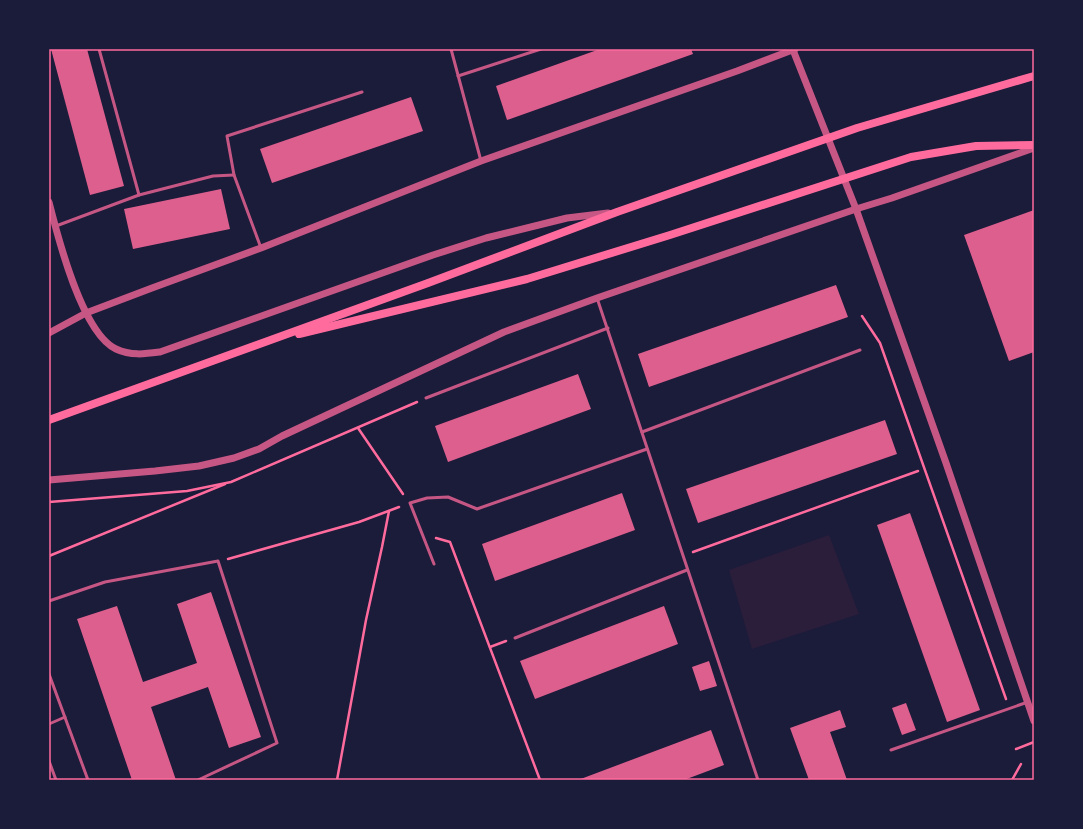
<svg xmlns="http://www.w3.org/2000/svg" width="1083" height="829" viewBox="0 0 1083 829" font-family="Commissioner,sans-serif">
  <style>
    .green { fill: #2a1e3b }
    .building { fill: #dd5f8e }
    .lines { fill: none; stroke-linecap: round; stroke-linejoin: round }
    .path { stroke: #ff6b9d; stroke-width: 2.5 }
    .service { stroke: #c65784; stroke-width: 3 }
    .tertiary { stroke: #c65784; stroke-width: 7 }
    .secondary { stroke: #ff6b9d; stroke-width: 8 }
    .neatline { fill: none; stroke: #ff6b9d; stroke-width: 1.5 }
  </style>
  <rect width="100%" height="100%" fill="#1b1b3a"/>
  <path class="green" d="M829,535L859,614L752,649L729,570Z"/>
  <g class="building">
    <path d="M51,49H87L124,186L90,195Z"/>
    <path d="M600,49H691L693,54L507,120L496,86Z"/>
    <path d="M411,97L423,131L272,183L260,149Z"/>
    <path d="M221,189L230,229L133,249L124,209Z"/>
    <path d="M1034,210V352L1009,361L964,235Z"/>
    <path d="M836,285L848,317L649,387L638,354Z"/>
    <path d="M578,374L591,409L448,462L435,426Z"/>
    <path d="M885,420L897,454L698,523L686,489Z"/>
    <path d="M622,493L635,530L495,581L482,544Z"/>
    <path d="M910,513L980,710L947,722L877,525Z"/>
    <path d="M211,592L261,737L229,748L208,687L151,707L176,780H132L77,619L117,606L143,682L197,663L177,604Z"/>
    <path d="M664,606L678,644L535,699L520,661Z"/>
    <path d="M709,661L717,686L700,691L692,667Z"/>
    <path d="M906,703L916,730L902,735L892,708Z"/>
    <path d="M840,710L846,727L830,732L847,780H809L790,728Z"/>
    <path d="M711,730L724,765L684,780H578Z"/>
  </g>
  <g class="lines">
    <g class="path">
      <path d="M862,316L880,343L1006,699"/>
      <path d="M358,428L403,494"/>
      <path d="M49,502L187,491L231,482L417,402"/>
      <path d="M436,538L450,542L540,780"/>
      <path d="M693,552L918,471"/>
      <path d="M49,556L225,484"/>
      <path d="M228,559L359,522L399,507"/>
      <path d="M490,647L506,641"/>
      <path d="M1016,749L1034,742"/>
      <path d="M337,780L366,620L382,547L389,511"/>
      <path d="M1012,780L1021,764"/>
    </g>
    <g class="service">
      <path d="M99,49L139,195"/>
      <path d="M451,49L481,161"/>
      <path d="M458,76L541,49"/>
      <path d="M56,226L139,195L213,176L234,175"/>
      <path d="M261,248L234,175L227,136L362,92"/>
      <path d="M597,298L758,780"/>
      <path d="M426,398L608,328"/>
      <path d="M642,432L860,350"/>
      <path d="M434,564L410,503L427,498L448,497L477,509L647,449"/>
      <path d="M49,601L105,582L218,561L277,743L198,780"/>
      <path d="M515,638L687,570"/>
      <path d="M49,674L88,780"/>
      <path d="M49,724L65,717"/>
      <path d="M891,750L1028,702"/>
      <path d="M49,761L56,780"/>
    </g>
    <g class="tertiary">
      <path d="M793,50L856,209L946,463L1034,721"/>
      <path d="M49,202C58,238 82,333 116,349C131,356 145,354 160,352L433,255L486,238L567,218L608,213"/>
      <path d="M49,333L86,313L152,288L261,248L481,161L737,71L795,49"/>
      <path d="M49,480L155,471L199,466L234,458L259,449L282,436L504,332L597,298L856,209L892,198L1034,148"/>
    </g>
    <g class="secondary">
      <path d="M299,334L527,279L670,235L911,157L976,146L1034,145"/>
      <path d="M49,420L428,283L617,212L857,128L1034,76"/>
    </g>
  </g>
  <rect width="1083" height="829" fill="none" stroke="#1b1b3a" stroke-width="100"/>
  <rect x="50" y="50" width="983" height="729" class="neatline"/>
</svg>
